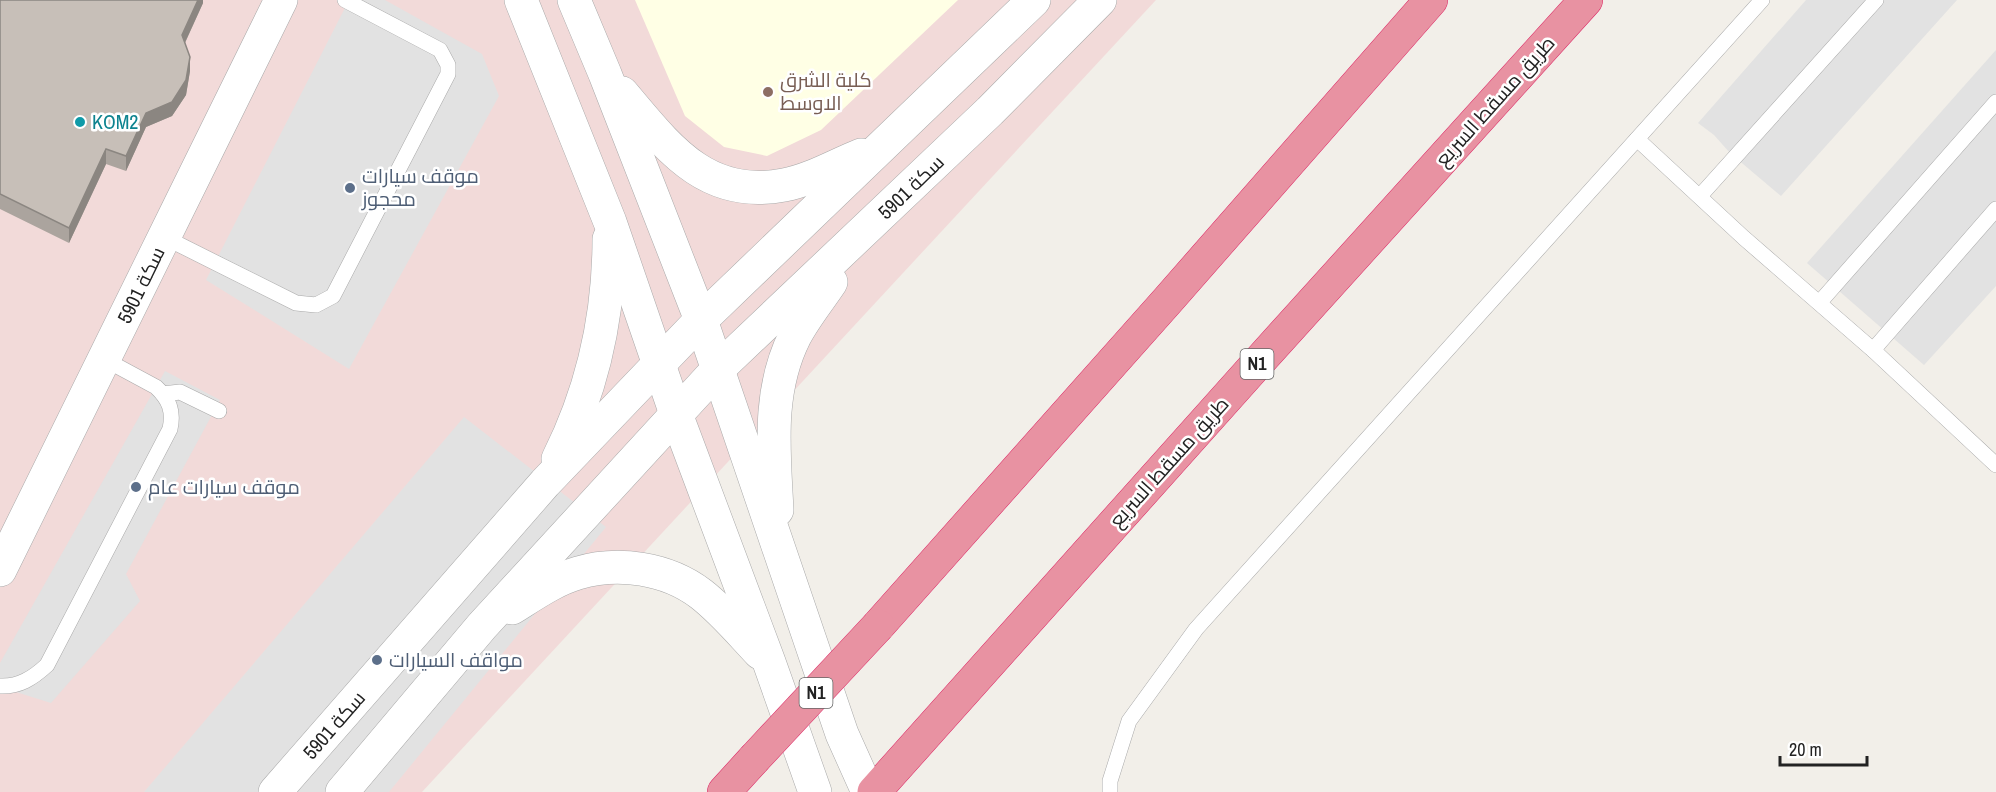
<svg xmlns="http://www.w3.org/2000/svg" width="1996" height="792" viewBox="0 0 1996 792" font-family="'Archivo Narrow',Cairo,sans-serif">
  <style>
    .commercial { fill: #f2dad9 }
    .education { fill: #ffffe5 }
    .parking { fill: #e2e2e2 }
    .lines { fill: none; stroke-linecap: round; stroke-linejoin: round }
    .service-casing { stroke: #a9a9a9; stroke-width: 16 }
    .tertiary-casing { stroke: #a9a9a9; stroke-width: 34 }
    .motorway-casing { stroke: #dc2a67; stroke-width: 34 }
    .service { stroke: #fff; stroke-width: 15 }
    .tertiary { stroke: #fff; stroke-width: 33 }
    .motorway { stroke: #e892a2; stroke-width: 33 }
    .motorway-bridge-casing { stroke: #dc2a67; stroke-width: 34; stroke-linecap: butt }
    .motorway-bridge { stroke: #e892a2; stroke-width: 33 }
    .wall { fill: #aba49e }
    .shaded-wall { fill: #8b8681 }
    .building { fill: #c7bfb8; stroke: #8b8681; stroke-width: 1.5 }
    .education-dot { fill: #8d6e63; stroke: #fff; stroke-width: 2 }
    .culture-dot { fill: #0f9aa8; stroke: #fff; stroke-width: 2 }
    .service-dot { fill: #5c6f8a; stroke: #fff; stroke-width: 2 }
    .labels { text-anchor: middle; stroke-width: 5; stroke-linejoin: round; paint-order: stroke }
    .shield { fill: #fff; stroke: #646464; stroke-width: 1.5 }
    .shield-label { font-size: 18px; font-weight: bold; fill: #222 }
    .education-label { font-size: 20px; fill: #785e54; stroke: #fff; text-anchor: start }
    .street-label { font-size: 20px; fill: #222; stroke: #fff }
    .culture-label { font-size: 20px; fill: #0d838f; stroke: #fff; text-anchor: start }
    .service-label { font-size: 20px; fill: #4e5e75; stroke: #fff; text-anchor: start }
  </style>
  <rect width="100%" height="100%" fill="#f2efe9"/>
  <path class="commercial" d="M0,0H1156L422,792H0Z"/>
  <path class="education" d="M635,0H958L821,130L767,156L724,147L685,116Z"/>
  <g class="parking">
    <path d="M349,0H385L482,54L499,96L349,369L206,280Z"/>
    <path d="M1806,0H1957L1781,196L1730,153L1714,135L1698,123Z"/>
    <path d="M1996,50V286L1924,365L1807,263Z"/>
    <path d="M165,371L220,400L126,574L140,601L51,703L0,687V663Z"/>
    <path d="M464,417L606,527L389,792H144Z"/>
  </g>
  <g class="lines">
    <defs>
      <g id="service">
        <path d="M1637,139L1744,238L1873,350L1996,465"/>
        <path d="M1700,196L1876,0"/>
        <path d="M164,237L296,303L316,305L333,296L448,74V65L440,50L345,0"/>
        <path d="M1820,302L1996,102"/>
        <path d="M1873,350L1996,209"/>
        <path d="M163,394L180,392L219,411"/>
        <path d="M0,686C19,687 33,678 47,665L170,429C174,411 169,399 156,387L104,359"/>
        <path d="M1110,792V781L1129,721L1196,629L1762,0"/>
      </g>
      <g id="tertiary">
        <path d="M521,0L610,222L676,414L769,662L815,792"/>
        <path d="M574,0L605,74L701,320L842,734L868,792"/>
        <path d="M622,93C667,146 705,200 784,185C811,180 836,165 861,155"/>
        <path d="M558,459C592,391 609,315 609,239"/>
        <path d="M777,510C774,451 767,391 795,336C805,317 819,300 831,282"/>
        <path d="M0,570L281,0"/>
        <path d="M512,608C533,595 554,580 578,573C618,561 667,568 701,594C723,611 741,633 760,653"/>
        <path d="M275,792L545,483L701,320L1034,0"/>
        <path d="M342,792L482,626L718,369L990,111L1100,0"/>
      </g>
      <g id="motorway">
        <path d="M878,626L1168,300L1431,0"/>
        <path d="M724,792L754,759"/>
        <path d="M874,792L1255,366L1586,0"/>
      </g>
    </defs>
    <use href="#service" class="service-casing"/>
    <use href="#tertiary" class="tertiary-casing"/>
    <use href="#motorway" class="motorway-casing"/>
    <use href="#service" class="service"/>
    <use href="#tertiary" class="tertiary"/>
    <use href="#motorway" class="motorway"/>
    <defs>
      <path id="motorway-bridge" d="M754,759L878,626"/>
    </defs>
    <use href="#motorway-bridge" class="motorway-bridge-casing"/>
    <use href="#motorway-bridge" class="motorway-bridge"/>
  </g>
  <path class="wall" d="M0,0H203V3L185,43L190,71L186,95L172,116L146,127L126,171L106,164L69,243L0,209Z"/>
  <g class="shaded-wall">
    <path d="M198,0H203V3L182,49V35Z"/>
    <path d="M190,57V71L186,95L172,116L146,127L126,171V156L146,113Z"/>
    <path d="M106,149V164L69,243V228Z"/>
  </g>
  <path class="building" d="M0,0H198L182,35L190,57L186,80L172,102L146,113L126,156L106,149L69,228L0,194Z"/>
  <circle class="education-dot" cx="768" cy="92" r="6"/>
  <circle class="culture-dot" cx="80" cy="122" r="6"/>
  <g class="service-dot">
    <circle cx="350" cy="188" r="6"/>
    <circle cx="136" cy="487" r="6"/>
    <circle cx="377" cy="660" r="6"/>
  </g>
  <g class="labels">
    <g class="shield">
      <rect x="1240.5" y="349" width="33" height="30" rx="4.5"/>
      <rect x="799.5" y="678" width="33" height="30" rx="4.5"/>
    </g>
    <g class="shield-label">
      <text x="1257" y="370">N1</text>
      <text x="816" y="699">N1</text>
    </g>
    <g class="education-label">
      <text x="780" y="87">كلية الشرق<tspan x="780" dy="23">الاوسط</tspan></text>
    </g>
    <g class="street-label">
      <text transform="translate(1495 101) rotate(-48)" y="7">طريق مسقط السريع</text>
      <text transform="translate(911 187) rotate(-44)" y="7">سكة 5901</text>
      <text transform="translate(141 285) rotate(-64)" y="7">سكة 5901</text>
      <text transform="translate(1169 462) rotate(-48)" y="7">طريق مسقط السريع</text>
      <text transform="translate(334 725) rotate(-49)" y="7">سكة 5901</text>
    </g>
    <g class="culture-label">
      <text x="92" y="129">KOM2</text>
    </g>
    <g class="service-label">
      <text x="362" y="183">موقف سيارات<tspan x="362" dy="23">محجوز</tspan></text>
      <text x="148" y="494">موقف سيارات عام</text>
      <text x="389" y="667">مواقف السيارات</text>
    </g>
  </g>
  <path d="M1780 756v9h87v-9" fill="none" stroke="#222222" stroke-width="3"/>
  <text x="1789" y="756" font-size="18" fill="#222222" stroke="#ffffff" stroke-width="4.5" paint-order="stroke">20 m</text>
</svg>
